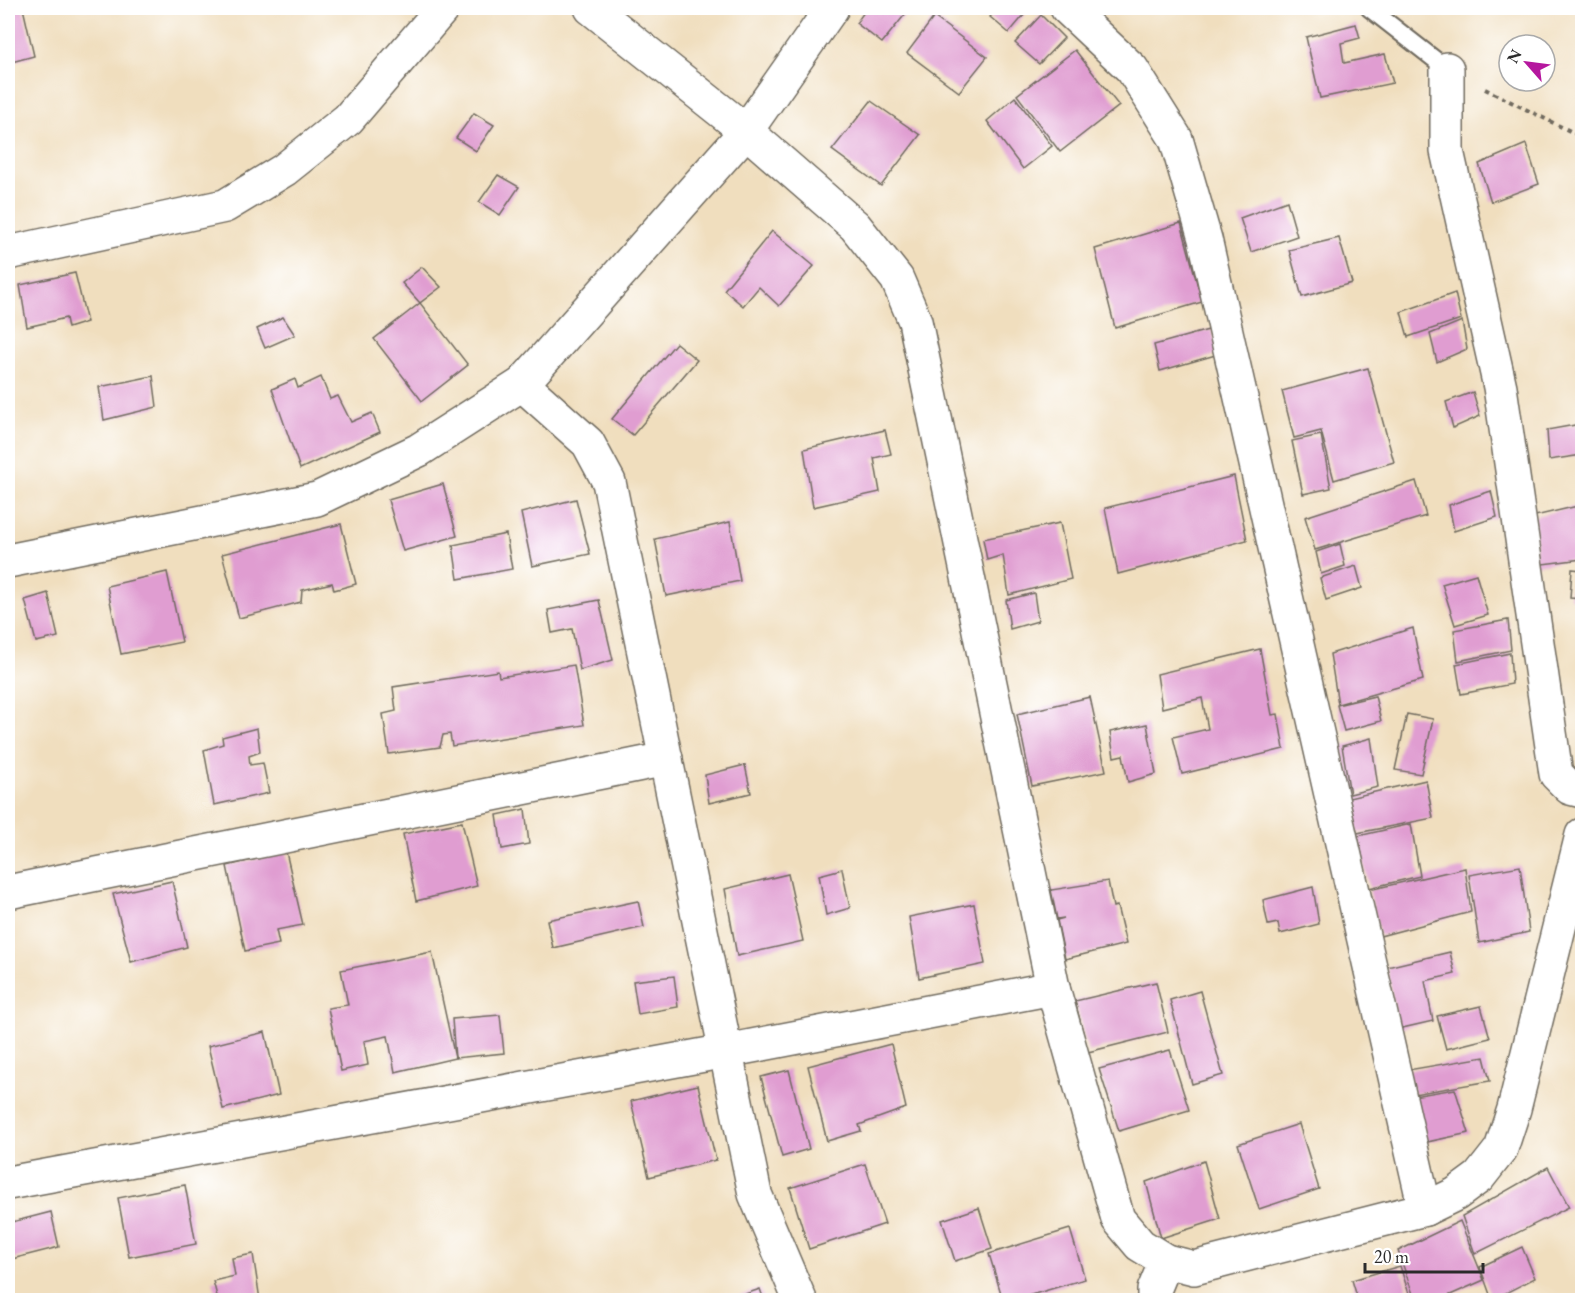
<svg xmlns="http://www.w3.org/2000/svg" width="1590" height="1308" viewBox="0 0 1590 1308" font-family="'EB Garamond',serif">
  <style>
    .building { fill: #e09dd1 }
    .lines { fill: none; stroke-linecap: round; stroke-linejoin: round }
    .service-casing { stroke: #706a5e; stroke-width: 20 }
    .minor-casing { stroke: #706a5e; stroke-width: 36 }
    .tertiary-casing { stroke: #706a5e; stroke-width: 36 }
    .path { stroke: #706a5e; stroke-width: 4; stroke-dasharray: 4.5 4.5; stroke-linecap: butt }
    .service { stroke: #fff; stroke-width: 16 }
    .minor { stroke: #fff; stroke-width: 33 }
    .tertiary { stroke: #fff; stroke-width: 33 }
  </style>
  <rect width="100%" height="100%" fill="#fff"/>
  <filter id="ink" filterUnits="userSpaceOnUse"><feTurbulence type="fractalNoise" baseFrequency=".0167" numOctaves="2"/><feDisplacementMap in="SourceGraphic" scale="12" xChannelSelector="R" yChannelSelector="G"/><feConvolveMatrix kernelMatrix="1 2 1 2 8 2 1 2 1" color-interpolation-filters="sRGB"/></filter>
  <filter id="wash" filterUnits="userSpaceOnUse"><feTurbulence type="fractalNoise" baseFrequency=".008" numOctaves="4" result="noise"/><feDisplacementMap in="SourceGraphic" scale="24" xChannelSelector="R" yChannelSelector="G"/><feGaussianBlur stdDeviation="1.35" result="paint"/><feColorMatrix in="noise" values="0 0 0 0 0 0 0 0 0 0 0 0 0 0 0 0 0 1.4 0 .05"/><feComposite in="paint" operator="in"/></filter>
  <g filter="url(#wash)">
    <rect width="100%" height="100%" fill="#f0debe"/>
    <g id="blocks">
      <g class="building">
        <path d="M8,8H23L34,56L8,63Z"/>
        <path d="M867,8H900L907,12L882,43L856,23Z"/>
        <path d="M997,8H1030L1009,33L990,17Z"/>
        <path d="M1041,15L1064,38L1039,64L1015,43Z"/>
        <path d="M934,17L987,57L959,92L907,53Z"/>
        <path d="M1356,24L1360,38L1341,43L1344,63L1385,54L1393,83L1320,98L1306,37Z"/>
        <path d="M1075,50L1119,106L1060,152L1017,95Z"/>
        <path d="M1015,97L1052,146L1023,169L987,121Z"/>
        <path d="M871,101L920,135L881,186L832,150Z"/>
        <path d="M474,113L494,125L476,151L456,138Z"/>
        <path d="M1526,144L1539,184L1491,202L1479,164Z"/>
        <path d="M498,175L519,187L500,215L479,202Z"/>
        <path d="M1287,201L1297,236L1251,252L1240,218Z"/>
        <path d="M1181,223L1202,302L1115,328L1095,249Z"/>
        <path d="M772,231L814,266L779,306L759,287L743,306L724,290Z"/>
        <path d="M1339,238L1352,283L1302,297L1289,250Z"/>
        <path d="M422,267L441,287L420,303L468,365L422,401L374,339L420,303L402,283Z"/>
        <path d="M75,273L87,322L68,328L66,318L27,327L20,285Z"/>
        <path d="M1455,293L1461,319L1408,337L1401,312Z"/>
        <path d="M283,317L295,335L265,348L257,329Z"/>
        <path d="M1462,321L1467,349L1437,362L1430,334Z"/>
        <path d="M1212,329L1219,354L1160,371L1154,345Z"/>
        <path d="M676,343L697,360L633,435L612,419Z"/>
        <path d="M1368,368L1394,462L1334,480L1321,431L1294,438L1282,391Z"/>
        <path d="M153,376L157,407L104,420L99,387Z"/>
        <path d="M321,377L330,399L338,396L351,422L372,413L380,432L300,469L272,389L295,379L298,388Z"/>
        <path d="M1473,392L1480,416L1453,428L1446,402Z"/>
        <path d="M1581,424L1582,455L1549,460L1547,430Z"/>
        <path d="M885,430L891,454L874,458L880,492L813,507L804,449Z"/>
        <path d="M1321,435L1331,488L1303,494L1292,441Z"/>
        <path d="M1234,476L1247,540L1118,574L1105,508Z"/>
        <path d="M1416,481L1426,516L1315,550L1305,517Z"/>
        <path d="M443,484L457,536L403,551L388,500Z"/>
        <path d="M1491,491L1497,517L1454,531L1449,505Z"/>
        <path d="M576,499L590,554L532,566L521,513Z"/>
        <path d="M1582,505V559L1535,565V516Z"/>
        <path d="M730,522L740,581L666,596L655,539Z"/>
        <path d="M1060,523L1071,579L1009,595L1003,555L987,560L983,539Z"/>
        <path d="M341,524L356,584L334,590L332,583L302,590L301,602L239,618L222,554Z"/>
        <path d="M506,534L512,569L458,579L453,545Z"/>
        <path d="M1340,544L1345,566L1321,574L1316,552Z"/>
        <path d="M1356,566L1362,588L1326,600L1320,578Z"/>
        <path d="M1572,569L1582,570V599L1570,598Z"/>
        <path d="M167,572L182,642L121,654L107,586Z"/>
        <path d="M1476,574L1488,615L1455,625L1442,584Z"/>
        <path d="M48,593L58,637L36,642L25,600Z"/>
        <path d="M1034,593L1038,621L1010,629L1006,600Z"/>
        <path d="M599,600L613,660L580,670L572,629L552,633L548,610Z"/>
        <path d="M1508,620L1511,650L1458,661L1454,630Z"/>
        <path d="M1413,628L1423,680L1338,704L1330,654Z"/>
        <path d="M1260,649L1272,715L1278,714L1284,749L1182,774L1173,737L1208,729L1202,698L1162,708L1157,674Z"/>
        <path d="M1510,653L1512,684L1461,694L1456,664Z"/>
        <path d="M574,665L584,725L452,746L450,734L443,735L440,747L389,754L383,714L396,711L393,687L498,671L499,677Z"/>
        <path d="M1375,696L1381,721L1344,731L1337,705Z"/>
        <path d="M1090,697L1106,771L1032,786L1017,714Z"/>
        <path d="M1407,714L1433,719L1421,774L1395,770Z"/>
        <path d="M1147,724L1156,774L1128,782L1123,755L1114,757L1110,732Z"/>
        <path d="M257,728L260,752L249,756L250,765L263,763L269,793L214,805L204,750L223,744L222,737Z"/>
        <path d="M1371,738L1378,787L1350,794L1342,746Z"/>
        <path d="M745,765L751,793L709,803L705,775Z"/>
        <path d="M1426,780L1433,818L1357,833L1349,798Z"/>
        <path d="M525,809L529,844L502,849L497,815Z"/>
        <path d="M462,822L477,886L416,901L403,834Z"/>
        <path d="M1411,824L1420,876L1369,888L1358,836Z"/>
        <path d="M286,852L303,925L276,930L279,944L245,951L227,866Z"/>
        <path d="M1520,866L1529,932L1479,943L1469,875Z"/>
        <path d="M1465,868L1471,912L1380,936L1369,890Z"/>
        <path d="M842,869L850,908L826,915L819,875Z"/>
        <path d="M788,874L803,941L737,956L725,889Z"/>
        <path d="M172,881L187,947L131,962L113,894Z"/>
        <path d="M1108,881L1113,907L1117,906L1126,944L1065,959L1057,920L1064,918L1057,919L1051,890Z"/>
        <path d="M1313,887L1319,924L1280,934L1278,923L1268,925L1263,900Z"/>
        <path d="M638,901L644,927L553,948L547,920Z"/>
        <path d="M974,904L985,964L919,978L909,917Z"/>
        <path d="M432,952L455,1058L395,1072L388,1036L364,1041L368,1065L341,1071L328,1008L348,1005L341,970Z"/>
        <path d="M1450,952L1455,974L1425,981L1433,1021L1398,1029L1387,967Z"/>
        <path d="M674,976L678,1007L638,1014L633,981Z"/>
        <path d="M1156,982L1168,1032L1088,1052L1075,1001Z"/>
        <path d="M1200,991L1223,1075L1192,1084L1170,1000Z"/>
        <path d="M1481,1006L1490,1038L1446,1049L1437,1016Z"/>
        <path d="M500,1015L504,1053L455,1058L452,1019Z"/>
        <path d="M265,1032L279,1095L223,1109L208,1046Z"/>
        <path d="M891,1044L906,1108L859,1125L861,1131L827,1141L808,1066Z"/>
        <path d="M1170,1050L1189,1110L1119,1131L1099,1069Z"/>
        <path d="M1484,1057L1490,1081L1414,1094L1408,1070Z"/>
        <path d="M789,1070L809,1149L782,1157L761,1077Z"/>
        <path d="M698,1085L716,1160L649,1177L631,1101Z"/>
        <path d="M1455,1089L1469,1133L1427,1142L1413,1096Z"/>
        <path d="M1299,1124L1319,1189L1259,1209L1238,1144Z"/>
        <path d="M1204,1161L1220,1219L1161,1238L1146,1182Z"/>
        <path d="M865,1164L885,1224L809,1249L790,1188Z"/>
        <path d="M1548,1167L1569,1207L1475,1254L1462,1216Z"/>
        <path d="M185,1185L196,1244L129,1257L118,1198Z"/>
        <path d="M979,1208L992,1249L955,1261L942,1220Z"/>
        <path d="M51,1212L59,1247L8,1260V1223Z"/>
        <path d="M1460,1221L1484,1280L1439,1300H1415L1398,1251Z"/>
        <path d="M1070,1229L1085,1279L1014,1300H1003L989,1254Z"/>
        <path d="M1522,1247L1535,1278L1492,1300L1480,1267Z"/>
        <path d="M253,1254L260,1300H240L241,1299L234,1300H218L213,1281L235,1276L232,1258Z"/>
        <path d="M1400,1266L1411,1300H1358L1352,1280Z"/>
        <path d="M760,1289L764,1300H728Z"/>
      </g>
    </g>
  </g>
  <g filter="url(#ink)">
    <use href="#blocks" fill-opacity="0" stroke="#706a5e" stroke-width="1.5"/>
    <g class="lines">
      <defs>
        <path id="service" d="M1369,8L1447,69"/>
        <g id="minor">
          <path d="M1067,8L1132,69L1176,139L1205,239L1425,1209"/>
          <path d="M1447,69V151L1500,387L1556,774L1570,788L1582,791"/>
          <path d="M8,253L225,206L284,170L348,119L443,8"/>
          <path d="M522,384L588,443L609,482L755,1194L800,1300"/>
          <path d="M8,561L317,499L419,450L522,384L746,131L832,8"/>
          <path d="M8,892L666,759"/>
          <path d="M8,1183L726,1051L1053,988"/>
          <path d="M1154,1300V1290L1166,1261"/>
        </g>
        <path id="tertiary" d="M591,8L746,131L855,226L897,279L915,321L1053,988L1118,1219L1140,1245L1166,1261L1194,1268L1425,1209L1456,1194L1479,1177L1501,1149L1514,1109L1582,835"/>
      </defs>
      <use href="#service" class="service-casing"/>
      <use href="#minor" class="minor-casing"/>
      <use href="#tertiary" class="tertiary-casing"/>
      <path class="path" d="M1485,89L1582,137"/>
      <use href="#service" class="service"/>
      <use href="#minor" class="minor"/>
      <use href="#tertiary" class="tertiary"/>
    </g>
  </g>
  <rect width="1590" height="1308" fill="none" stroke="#fff" stroke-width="30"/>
  <g transform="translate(1527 63) rotate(298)"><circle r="28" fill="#ffffff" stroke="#aaaaaa" stroke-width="1.5"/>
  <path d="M0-4.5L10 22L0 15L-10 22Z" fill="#b5179e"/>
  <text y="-9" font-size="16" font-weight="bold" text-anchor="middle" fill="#2b2b2b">N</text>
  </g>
  <path d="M1365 1263v9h118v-9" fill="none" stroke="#2b2b2b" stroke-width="3"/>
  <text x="1374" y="1263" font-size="18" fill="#2b2b2b" stroke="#ffffff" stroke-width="4.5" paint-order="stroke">20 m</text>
</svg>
